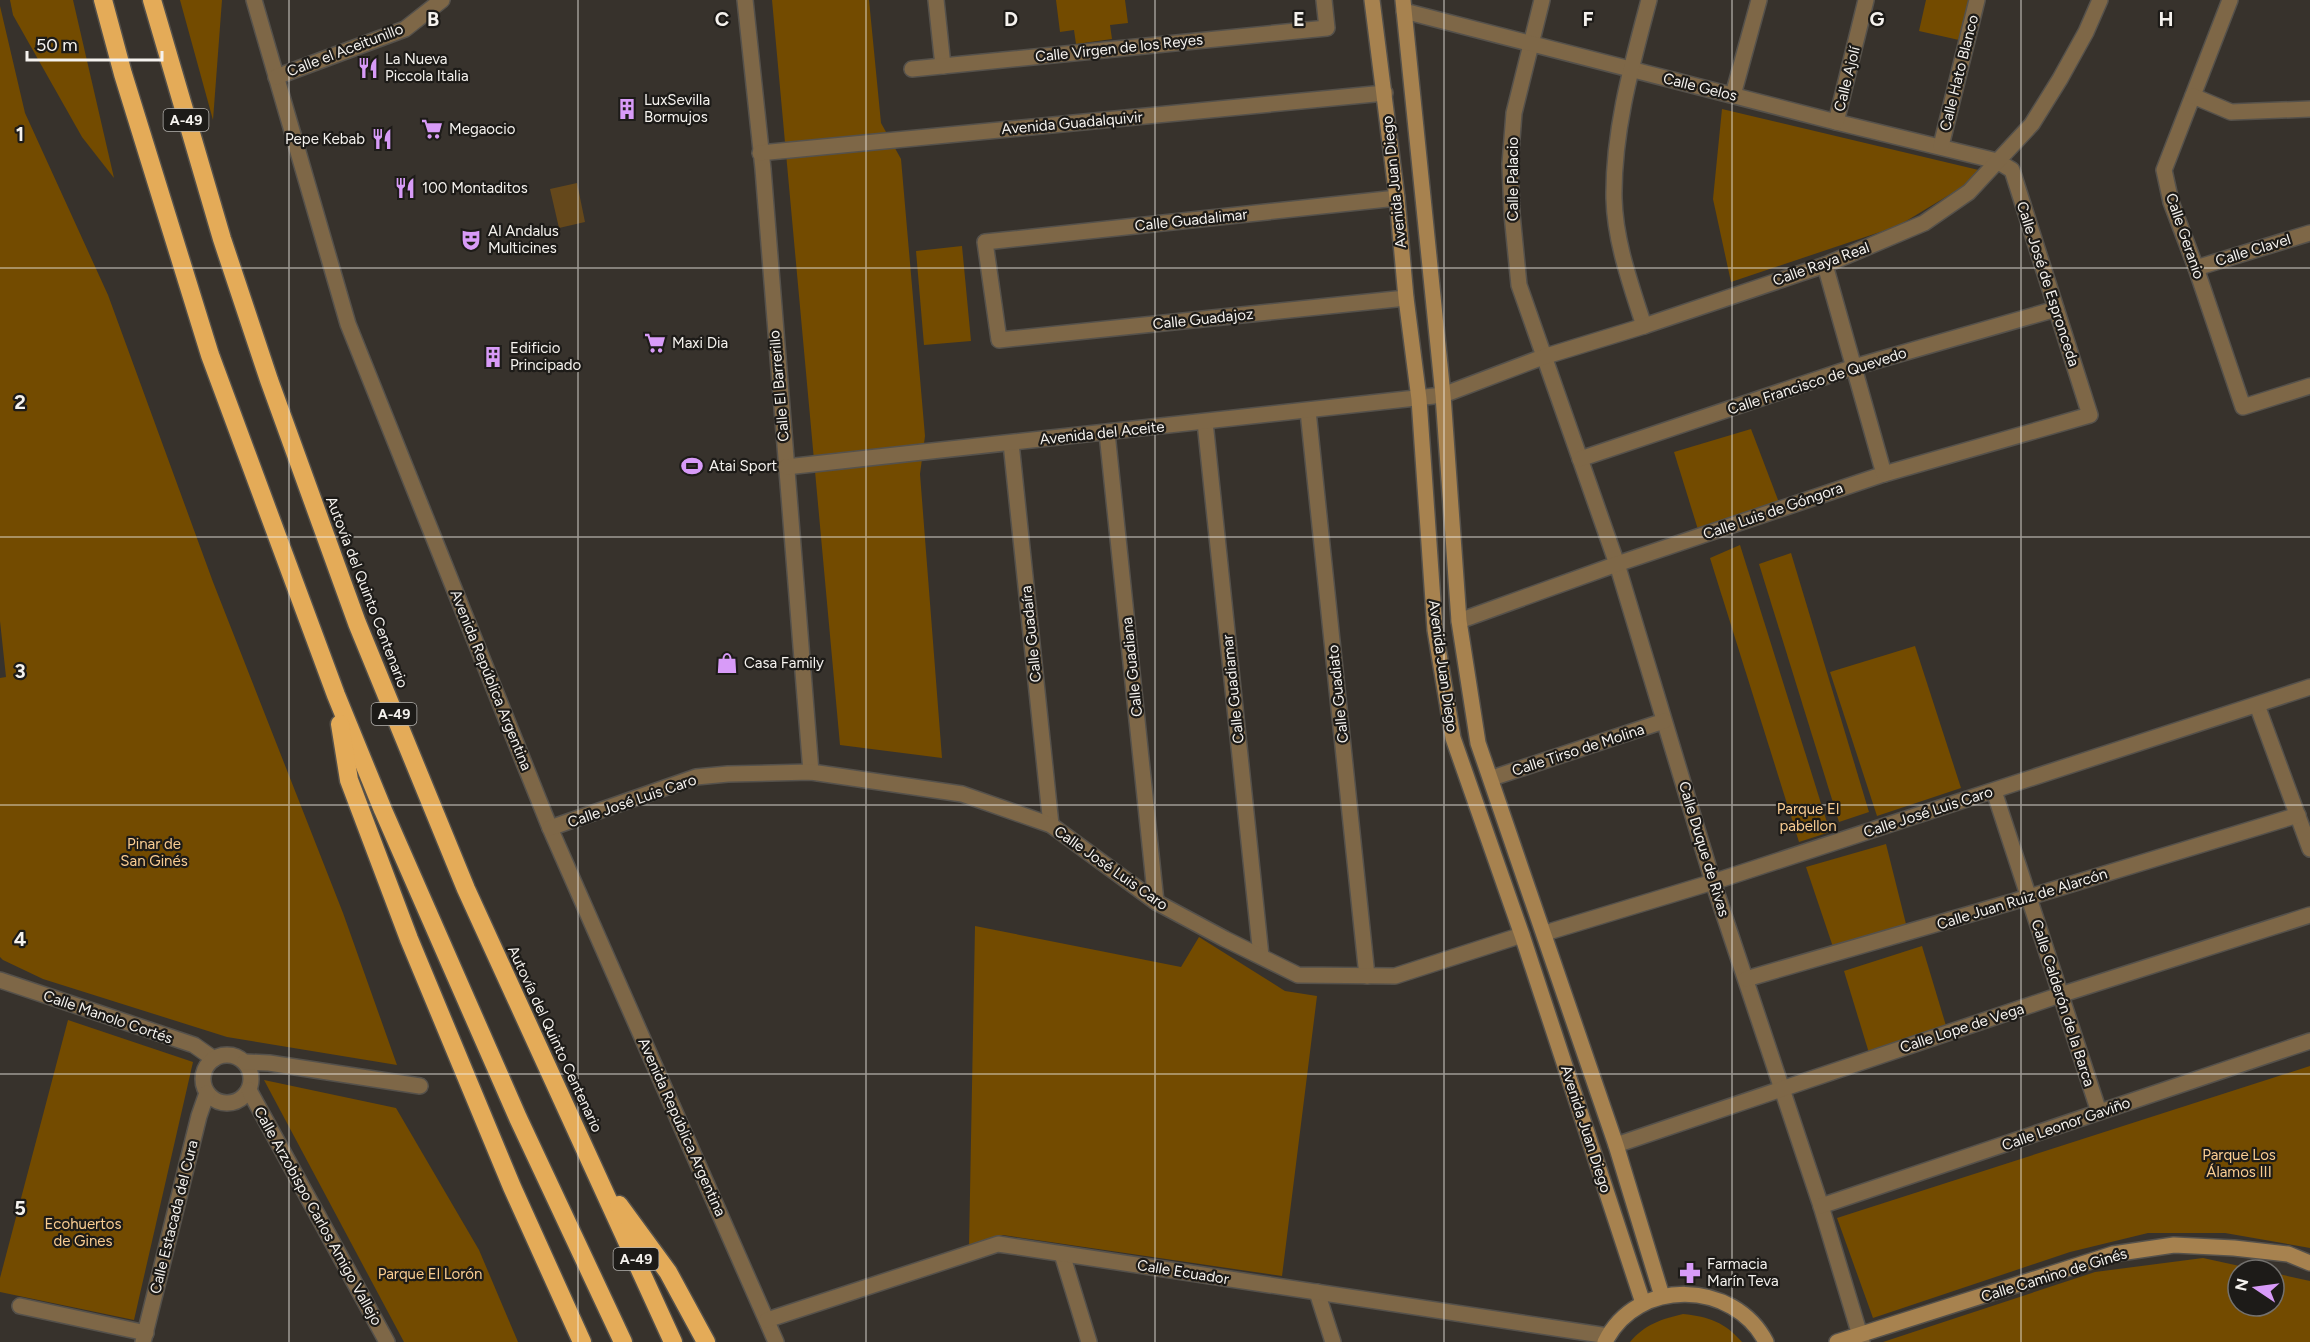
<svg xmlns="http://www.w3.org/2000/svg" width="2310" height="1342" viewBox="0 0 2310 1342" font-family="Figtree,sans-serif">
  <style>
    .green { fill: #734b00 }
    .water { fill: #65481b }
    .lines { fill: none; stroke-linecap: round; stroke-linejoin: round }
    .street-casing { stroke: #55514b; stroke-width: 18 }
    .secondary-casing { stroke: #55514b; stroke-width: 18 }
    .highway-casing { stroke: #55514b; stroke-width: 21 }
    .street { stroke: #7e6747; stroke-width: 15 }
    .secondary { stroke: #a7824f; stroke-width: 15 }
    .highway { stroke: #e4ab58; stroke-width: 18 }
    .grid { fill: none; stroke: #f5f2ee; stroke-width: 1.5; stroke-opacity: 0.55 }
    .labels { text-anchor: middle; stroke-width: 4.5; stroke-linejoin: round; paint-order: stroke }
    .shield { fill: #1d1b18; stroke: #b4b2ae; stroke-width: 1.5 }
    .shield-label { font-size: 14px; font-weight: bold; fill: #f5f2ee }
    .street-label { font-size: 15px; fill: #f5f2ee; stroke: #1d1b18 }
    .poi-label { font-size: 15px; fill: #f5f2ee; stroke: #1d1b18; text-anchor: start }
    .park-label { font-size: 15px; fill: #facd92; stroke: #1d1b18 }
    .grid-label { font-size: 20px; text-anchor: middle; font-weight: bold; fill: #f5f2ee; stroke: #1d1b18; stroke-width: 4.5; stroke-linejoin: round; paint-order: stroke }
  </style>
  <rect width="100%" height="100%" fill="#37322c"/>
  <g class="green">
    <path d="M10,0H73L114,178L82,137L13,15Z"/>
    <path d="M180,0H222L213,120Z"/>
    <path d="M772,0H869L881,123L901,159L925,436L920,474L942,758L840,745Z"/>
    <path d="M1056,0H1125L1128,23L1110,25L1112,39L1076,44L1074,30L1060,32Z"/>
    <path d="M1926,0H1970L1959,40L1919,31Z"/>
    <path d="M0,6L25,113L108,295L213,582L343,913L397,1065L227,1037L43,979L3,960L0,957V678L6,677L0,621Z"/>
    <path d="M1722,109L1987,172L1898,226L1731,282L1713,199Z"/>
    <path d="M962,246L971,341L924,345L916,251Z"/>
    <path d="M1751,429L1781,508L1700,536L1674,452Z"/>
    <path d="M1740,545L1830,832L1799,842L1710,558Z"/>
    <path d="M1791,553L1869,812L1839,822L1759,564Z"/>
    <path d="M1915,646L1961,788L1877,816L1830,672Z"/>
    <path d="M1886,844L1906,924L1833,947L1806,867Z"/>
    <path d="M975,926L1181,967L1199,937L1285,991L1317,996L1282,1276L1003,1235L969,1247Z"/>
    <path d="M1922,946L1947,1029L1869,1053L1844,971Z"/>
    <path d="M68,1020L193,1062L134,1320L0,1292V1278Z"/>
    <path d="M2310,1066V1248L2225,1233H2148L2070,1252L1873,1318L1837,1218Z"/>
    <path d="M264,1080L396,1108L479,1250L518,1342H404Z"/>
    <path d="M2203,1258L2258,1270H2238V1306H2274V1273L2310,1281V1342H1883L2095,1272Z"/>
    <path d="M1683,1314C1710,1317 1724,1322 1742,1342H1630C1645,1324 1662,1319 1683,1314Z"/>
  </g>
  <path class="water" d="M577,183L585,222L559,228L550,189Z"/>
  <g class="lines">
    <defs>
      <g id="street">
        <path d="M254,0L348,324L550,828L776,1342"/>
        <path d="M745,0L763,169L811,772"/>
        <path d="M936,0L943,66"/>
        <path d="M1542,0L1514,113L1510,164L1512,214L1519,285L1617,564L1713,882L1821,1206L1862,1342"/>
        <path d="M2230,0L2164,170L2171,202L2196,268L2243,407L2310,386"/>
        <path d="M1404,11L1836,122L1997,161L2012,170L2090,415L1884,474L1617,564L1459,621"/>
        <path d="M912,69L1327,28L1324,0"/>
        <path d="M276,77L405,29L442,0"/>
        <path d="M1733,95L1759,0"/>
        <path d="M2193,96L2231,112L2310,109"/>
        <path d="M1836,122L1866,0"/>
        <path d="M1941,146L1977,0"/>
        <path d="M760,153L1385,93"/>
        <path d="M1397,198L985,242L999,340L1406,298"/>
        <path d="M1825,265L1884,474"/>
        <path d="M2196,268L2310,233"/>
        <path d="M1644,326C1631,285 1615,242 1614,198C1613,131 1632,64 1649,0"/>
        <path d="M1308,411L1367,976"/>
        <path d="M1205,422L1261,956"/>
        <path d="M1107,433L1156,902"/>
        <path d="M1011,443L1051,825"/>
        <path d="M1580,459L1854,367L2056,309"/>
        <path d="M786,467L1443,395L1543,357L1644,326L1825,265L1924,223L1969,192L2032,124L2060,79L2086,32L2100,0"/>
        <path d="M2257,705L2310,849"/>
        <path d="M1492,778L1664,721"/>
        <path d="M1994,791L2099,1112"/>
        <path d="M550,828L696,777L728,774L811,772L962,794L1051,825L1156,902L1225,939L1298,975L1395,976L1522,935"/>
        <path d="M1545,933L1713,882L2310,687"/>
        <path d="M1746,979L2029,897L2298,815"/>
        <path d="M0,980L194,1045L214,1059"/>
        <circle cx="227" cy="1079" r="24"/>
        <path d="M245,1062L269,1063L420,1086"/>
        <path d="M249,1090L387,1342"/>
        <path d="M1616,1145L2060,995L2310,915"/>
        <path d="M1821,1206L2310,1041"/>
        <path d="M1062,1254L1089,1342"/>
        <path d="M1317,1292L1333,1342"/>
        <path d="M20,1306L146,1333"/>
        <path d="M767,1320L998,1244L1608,1336"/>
        <path d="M143,1342L199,1116L207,1093"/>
      </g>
      <g id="secondary">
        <path d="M1372,0L1397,198L1406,298L1419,399L1435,630L1453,738L1522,935L1643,1303"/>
        <path d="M1403,0L1443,395L1459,621L1478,743L1616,1145L1662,1296"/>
        <path d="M1605,1342C1637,1277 1734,1280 1766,1342"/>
        <path d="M1837,1342L2113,1254L2174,1245L2234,1248L2288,1254L2310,1263"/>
      </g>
      <g id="highway">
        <path d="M103,0L123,74L210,355L336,695L383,810L518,1118L623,1342"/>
        <path d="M152,0L222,239L269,380L357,623L466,889L673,1342"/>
        <path d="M340,724L349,780L409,939L512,1187L582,1342"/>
        <path d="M619,1205L668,1272L706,1342"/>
      </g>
    </defs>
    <use href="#street" class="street-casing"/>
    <use href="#secondary" class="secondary-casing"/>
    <use href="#highway" class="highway-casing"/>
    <use href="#street" class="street"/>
    <use href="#secondary" class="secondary"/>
    <use href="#highway" class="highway"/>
  </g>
  <path class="grid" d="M289,0V1342M578,0V1342M866,0V1342M1155,0V1342M1444,0V1342M1732,0V1342M2021,0V1342M0,268H2310M0,537H2310M0,805H2310M0,1074H2310"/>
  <defs>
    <symbol id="restaurant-bare" viewBox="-9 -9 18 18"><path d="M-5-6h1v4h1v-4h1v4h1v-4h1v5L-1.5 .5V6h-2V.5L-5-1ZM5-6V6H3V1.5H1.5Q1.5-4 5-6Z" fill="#d89bf8" stroke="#1d1b18" stroke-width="2.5" paint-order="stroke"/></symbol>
    <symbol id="building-bare" viewBox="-9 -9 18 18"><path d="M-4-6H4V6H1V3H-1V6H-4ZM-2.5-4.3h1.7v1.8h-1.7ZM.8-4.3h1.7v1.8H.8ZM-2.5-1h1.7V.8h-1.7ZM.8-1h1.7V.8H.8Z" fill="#d89bf8" stroke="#1d1b18" stroke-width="2.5" paint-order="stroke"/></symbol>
    <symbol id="supermarket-bare" viewBox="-9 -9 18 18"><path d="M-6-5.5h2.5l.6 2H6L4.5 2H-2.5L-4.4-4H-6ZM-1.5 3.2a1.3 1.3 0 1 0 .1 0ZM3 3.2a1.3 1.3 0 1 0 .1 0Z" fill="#d89bf8" stroke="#1d1b18" stroke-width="2.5" paint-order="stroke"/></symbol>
    <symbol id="theatre-bare" viewBox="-9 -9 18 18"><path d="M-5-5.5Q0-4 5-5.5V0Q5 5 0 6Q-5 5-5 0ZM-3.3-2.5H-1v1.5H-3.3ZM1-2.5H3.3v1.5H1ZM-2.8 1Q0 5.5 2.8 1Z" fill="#d89bf8" stroke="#1d1b18" stroke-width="2.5" paint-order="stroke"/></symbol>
    <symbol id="stadium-bare" viewBox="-9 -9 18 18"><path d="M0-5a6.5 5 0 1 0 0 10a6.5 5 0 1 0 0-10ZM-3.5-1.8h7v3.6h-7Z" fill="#d89bf8" stroke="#1d1b18" stroke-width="2.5" paint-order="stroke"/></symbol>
    <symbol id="shop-bare" viewBox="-9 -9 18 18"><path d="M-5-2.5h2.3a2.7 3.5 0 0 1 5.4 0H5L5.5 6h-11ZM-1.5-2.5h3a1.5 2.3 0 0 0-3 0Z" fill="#d89bf8" stroke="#1d1b18" stroke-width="2.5" paint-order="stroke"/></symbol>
    <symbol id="pharmacy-bare" viewBox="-9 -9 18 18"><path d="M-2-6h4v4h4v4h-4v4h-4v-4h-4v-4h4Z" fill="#d89bf8" stroke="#1d1b18" stroke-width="2.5" paint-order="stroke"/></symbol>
  </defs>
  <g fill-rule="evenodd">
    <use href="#restaurant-bare" x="353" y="53" width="30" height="30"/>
    <use href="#building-bare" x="612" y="94" width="30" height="30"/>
    <use href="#supermarket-bare" x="417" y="114" width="30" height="30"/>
    <use href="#restaurant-bare" x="367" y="124" width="30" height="30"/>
    <use href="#restaurant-bare" x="390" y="173" width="30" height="30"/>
    <use href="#theatre-bare" x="456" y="225" width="30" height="30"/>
    <use href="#supermarket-bare" x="640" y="328" width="30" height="30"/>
    <use href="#building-bare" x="478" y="342" width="30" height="30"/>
    <use href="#stadium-bare" x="677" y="451" width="30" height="30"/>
    <use href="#shop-bare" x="712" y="648" width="30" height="30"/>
    <use href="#pharmacy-bare" x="1675" y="1258" width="30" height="30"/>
  </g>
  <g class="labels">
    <g class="shield">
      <rect x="163.5" y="109" width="45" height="22" rx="4.5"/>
      <rect x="371.5" y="703" width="45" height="22" rx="4.5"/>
      <rect x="613.5" y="1248" width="45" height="22" rx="4.5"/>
    </g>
    <g class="shield-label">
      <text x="186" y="125">A-49</text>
      <text x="394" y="719">A-49</text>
      <text x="636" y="1264">A-49</text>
    </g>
    <g class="street-label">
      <text transform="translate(1119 48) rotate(-6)" y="5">Calle Virgen de los Reyes</text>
      <text transform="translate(345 50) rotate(-21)" y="5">Calle el Aceitunillo</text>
      <text transform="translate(1959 73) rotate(-76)" y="5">Calle Hato Blanco</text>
      <text transform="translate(1847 79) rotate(-76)" y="5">Calle Ajolí</text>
      <text transform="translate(1700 87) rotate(14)" y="5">Calle Gelos</text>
      <text transform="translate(1072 123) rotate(-5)" y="5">Avenida Guadalquivir</text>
      <text transform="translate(1513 179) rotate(-90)" y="5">Calle Palacio</text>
      <text transform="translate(1394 182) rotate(-96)" y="5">Avenida Juan Diego</text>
      <text transform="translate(1191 220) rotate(-6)" y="5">Calle Guadalimar</text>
      <text transform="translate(2185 236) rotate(71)" y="5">Calle Geranio</text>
      <text transform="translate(2253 250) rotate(-17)" y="5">Calle Clavel</text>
      <text transform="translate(1821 264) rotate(-20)" y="5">Calle Raya Real</text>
      <text transform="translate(2048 284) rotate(72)" y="5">Calle José de Espronceda</text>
      <text transform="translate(1203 319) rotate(-6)" y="5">Calle Guadajoz</text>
      <text transform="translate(1817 381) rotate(-18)" y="5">Calle Francisco de Quevedo</text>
      <text transform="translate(779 386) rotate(-95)" y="5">Calle El Barrerillo</text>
      <text transform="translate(1102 433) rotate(-6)" y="5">Avenida del Aceite</text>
      <text transform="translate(1773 511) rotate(-19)" y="5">Calle Luis de Góngora</text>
      <text transform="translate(367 592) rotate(69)" y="5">Autovía del Quinto Centenario</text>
      <text transform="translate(1031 634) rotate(-96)" y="5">Calle Guadaíra</text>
      <text transform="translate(1443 666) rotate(82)" y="5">Avenida Juan Diego</text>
      <text transform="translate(1132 667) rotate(-96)" y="5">Calle Guadiana</text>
      <text transform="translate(491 680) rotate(68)" y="5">Avenida República Argentina</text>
      <text transform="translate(1233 689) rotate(-96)" y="5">Calle Guadiamar</text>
      <text transform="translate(1338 694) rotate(-96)" y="5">Calle Guadiato</text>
      <text transform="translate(1578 750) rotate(-18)" y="5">Calle Tirso de Molina</text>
      <text transform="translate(632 801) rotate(-19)" y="5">Calle José Luis Caro</text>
      <text transform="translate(1928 812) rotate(-18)" y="5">Calle José Luis Caro</text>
      <text transform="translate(1704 849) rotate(73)" y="5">Calle Duque de Rivas</text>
      <text transform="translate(1111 868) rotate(35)" y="5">Calle José Luis Caro</text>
      <text transform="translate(2022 899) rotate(-17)" y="5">Calle Juan Ruiz de Alarcón</text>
      <text transform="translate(2063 1003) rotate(72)" y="5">Calle Calderón de la Barca</text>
      <text transform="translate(108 1017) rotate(19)" y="5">Calle Manolo Cortés</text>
      <text transform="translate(1962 1028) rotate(-18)" y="5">Calle Lope de Vega</text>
      <text transform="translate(555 1039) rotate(65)" y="5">Autovía del Quinto Centenario</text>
      <text transform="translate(2066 1124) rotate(-19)" y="5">Calle Leonor Gaviño</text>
      <text transform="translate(682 1127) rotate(66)" y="5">Avenida República Argentina</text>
      <text transform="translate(1586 1129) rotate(72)" y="5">Avenida Juan Diego</text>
      <text transform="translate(318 1216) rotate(61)" y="5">Calle Arzobispo Carlos Amigo Vallejo</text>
      <text transform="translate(174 1217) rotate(-76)" y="5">Calle Estacada del Cura</text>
      <text transform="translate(1183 1272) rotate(9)" y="5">Calle Ecuador</text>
      <text transform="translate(2054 1275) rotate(-17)" y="5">Calle Camino de Ginés</text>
    </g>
    <g class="poi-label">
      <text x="385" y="64">La Nueva<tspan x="385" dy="17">Piccola Italia</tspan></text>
      <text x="644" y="105">LuxSevilla<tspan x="644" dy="17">Bormujos</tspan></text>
      <text x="449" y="134">Megaocio</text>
      <text x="365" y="144" text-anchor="end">Pepe Kebab</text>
      <text x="422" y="193">100 Montaditos</text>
      <text x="488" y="236">Al Andalus<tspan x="488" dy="17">Multicines</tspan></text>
      <text x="672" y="348">Maxi Dia</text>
      <text x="510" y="353">Edificio<tspan x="510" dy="17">Principado</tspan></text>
      <text x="709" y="471">Atai Sport</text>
      <text x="744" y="668">Casa Family</text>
      <text x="1707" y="1269">Farmacia<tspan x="1707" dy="17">Marín Teva</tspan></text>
    </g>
    <g class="park-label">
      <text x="1808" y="814">Parque El<tspan x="1808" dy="17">pabellon</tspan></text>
      <text x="154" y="849">Pinar de<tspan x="154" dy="17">San Ginés</tspan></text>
      <text x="2239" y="1160">Parque Los<tspan x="2239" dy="17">Álamos III</tspan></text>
      <text x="83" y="1229">Ecohuertos<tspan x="83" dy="17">de Gines</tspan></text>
      <text x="430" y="1279">Parque El Lorón</text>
    </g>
  </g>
  <g class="grid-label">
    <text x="433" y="26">B</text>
    <text x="722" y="26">C</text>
    <text x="1011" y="26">D</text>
    <text x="1299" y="26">E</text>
    <text x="1588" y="26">F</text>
    <text x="1877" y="26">G</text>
    <text x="2166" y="26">H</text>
    <text x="20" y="141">1</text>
    <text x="20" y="409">2</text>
    <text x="20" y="678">3</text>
    <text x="20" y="946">4</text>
    <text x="20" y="1215">5</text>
  </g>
  <g transform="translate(2256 1288) rotate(283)"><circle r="28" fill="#1d1b18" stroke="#73716e" stroke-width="1.5"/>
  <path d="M0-4.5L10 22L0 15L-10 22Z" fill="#d89bf8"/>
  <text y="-9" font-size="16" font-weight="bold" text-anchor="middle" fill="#f5f2ee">N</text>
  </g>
  <path d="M27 51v9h135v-9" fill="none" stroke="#f5f2ee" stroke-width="3"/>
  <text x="36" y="51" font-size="18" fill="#f5f2ee" stroke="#1d1b18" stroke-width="4.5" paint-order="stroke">50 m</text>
</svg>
